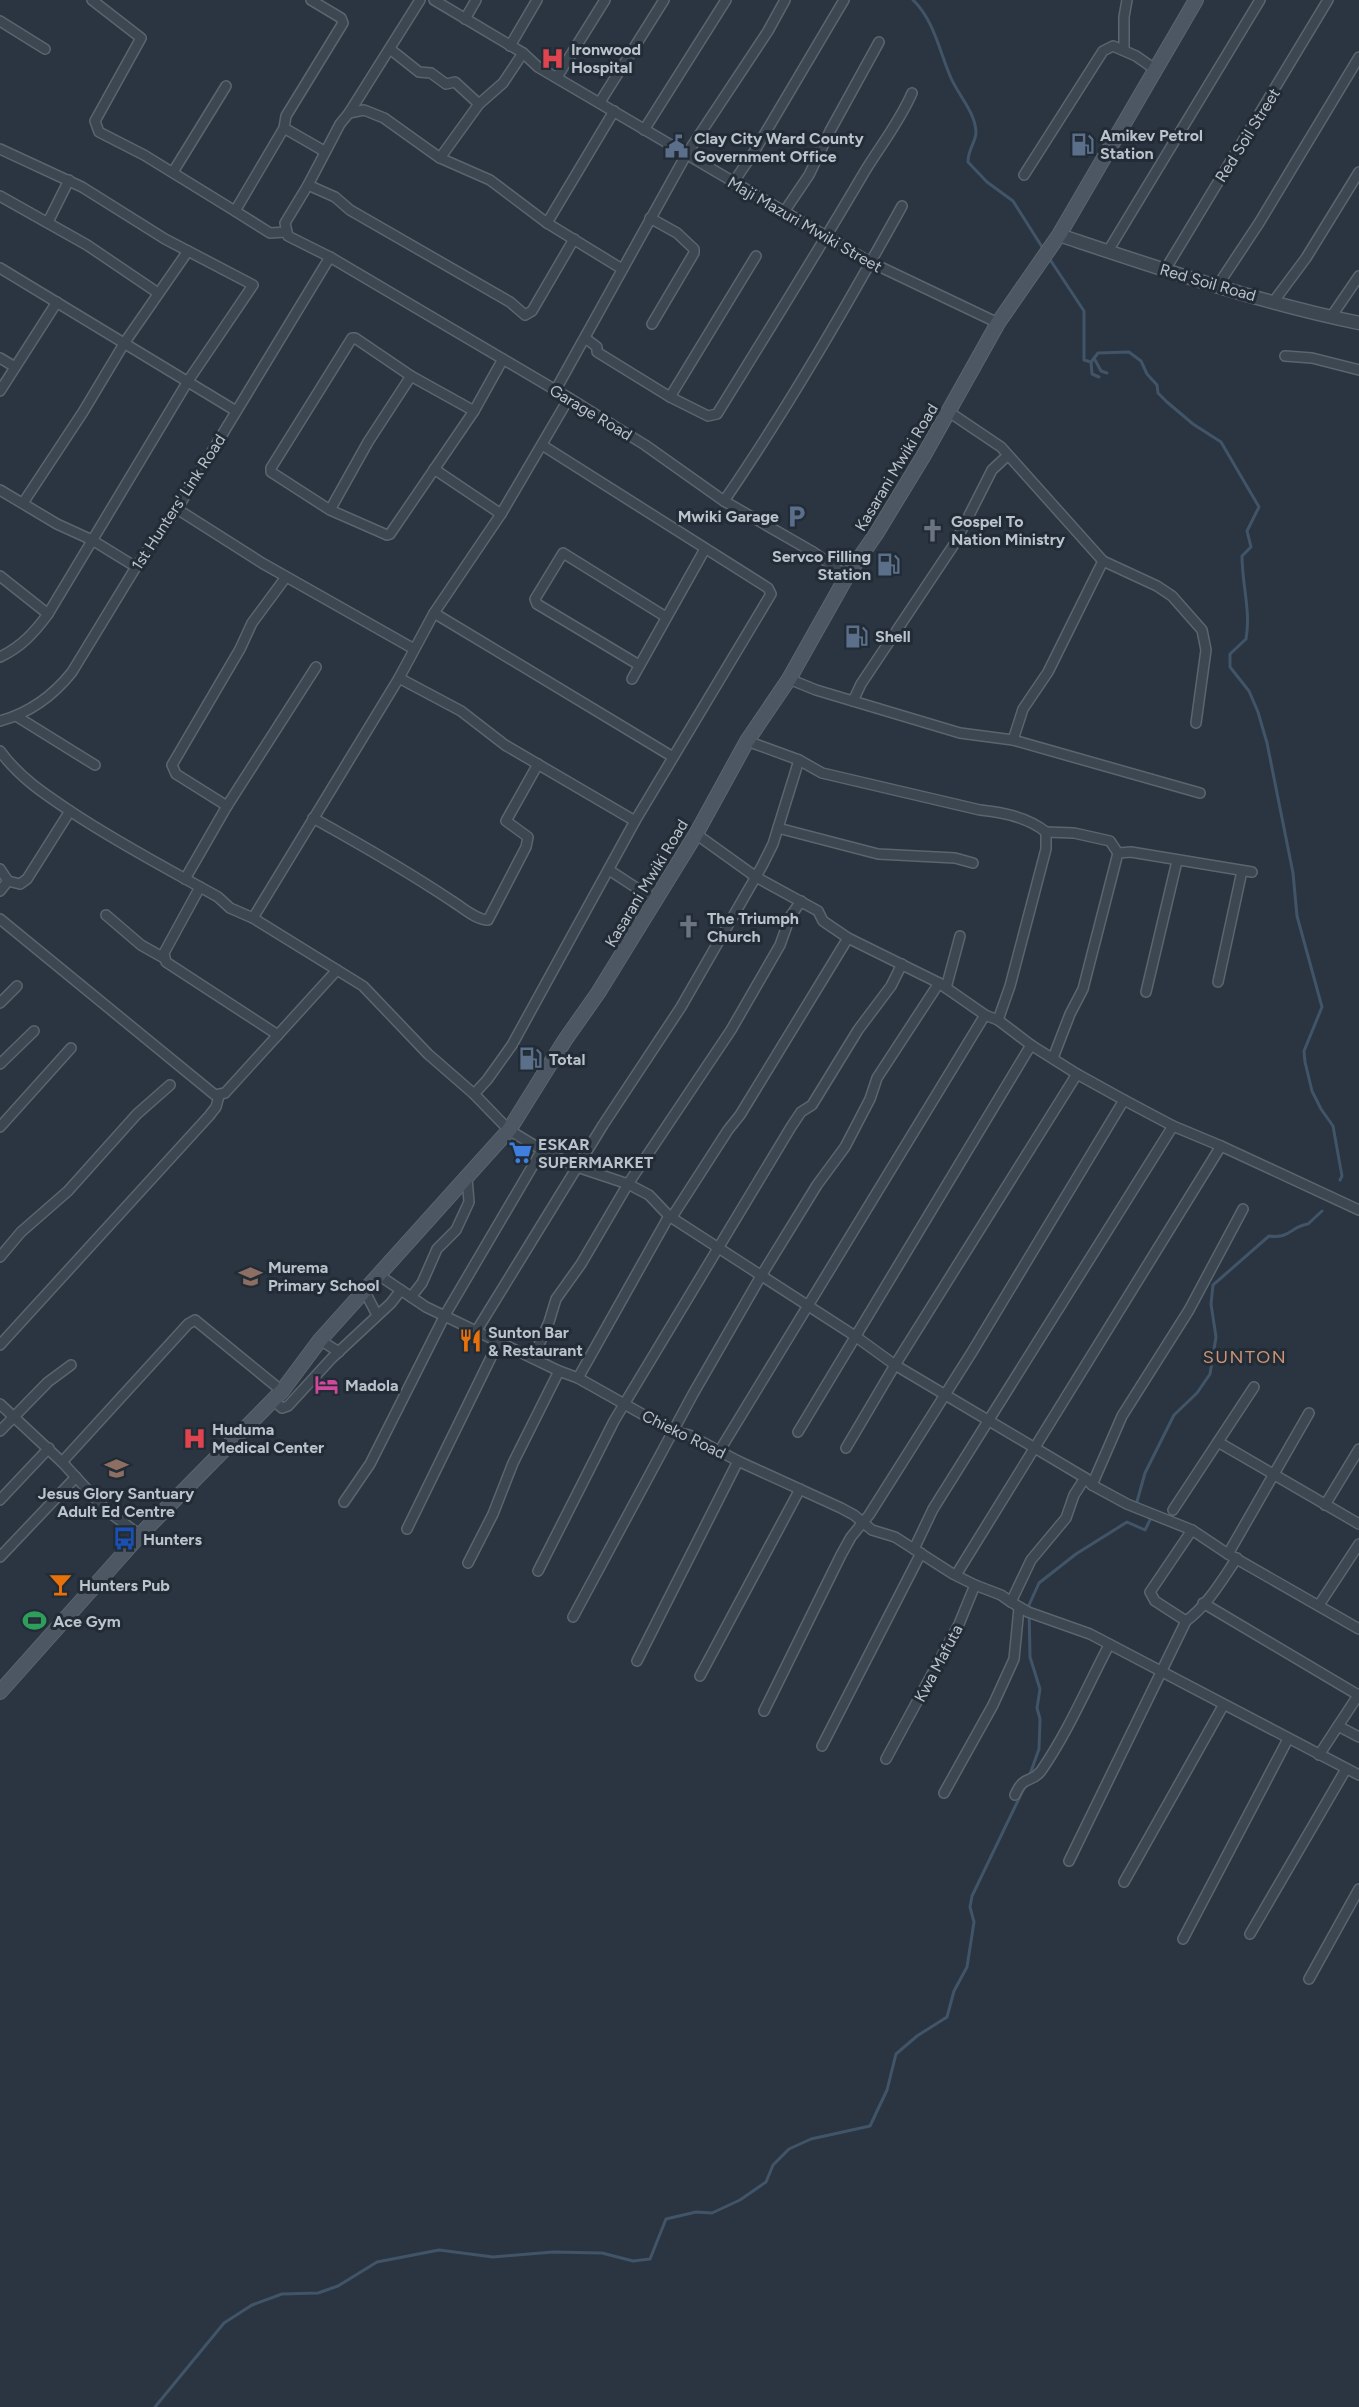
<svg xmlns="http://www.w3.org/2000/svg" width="1359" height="2407" viewBox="0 0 1359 2407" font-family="Figtree,sans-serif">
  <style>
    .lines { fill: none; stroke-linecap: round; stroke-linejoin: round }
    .stream { stroke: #415468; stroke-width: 3 }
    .minor-casing { stroke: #5b656e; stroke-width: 12 }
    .tertiary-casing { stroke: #5b656e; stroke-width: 15 }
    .secondary-casing { stroke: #5b656e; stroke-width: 16 }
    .minor { stroke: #3d4751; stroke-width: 9 }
    .tertiary { stroke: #3d4751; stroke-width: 12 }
    .secondary { stroke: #4c5763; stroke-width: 14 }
    .labels { text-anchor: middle; stroke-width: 6; stroke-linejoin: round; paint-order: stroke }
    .poi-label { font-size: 16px; font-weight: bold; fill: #bac2cb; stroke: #222c36; text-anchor: start }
    .street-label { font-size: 16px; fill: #bac2cb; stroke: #222c36 }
    .neighbourhood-label { font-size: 18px; letter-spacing: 1.5px; fill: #cd9373; stroke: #222c36 }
  </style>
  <rect width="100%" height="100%" fill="#2a3541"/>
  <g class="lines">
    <g class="stream">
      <path d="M913,0C934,20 940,53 951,78C959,96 975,112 976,132C976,142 968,149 968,162L987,182L1013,201L1044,250"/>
      <path d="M1049,258L1084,311V360L1091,362L1098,353L1129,352L1141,361L1147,374L1157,385L1158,393L1167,402L1193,424L1221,442L1259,507L1247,531L1251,547L1242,556C1242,585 1251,611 1246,639L1230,654V667L1249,691L1258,712L1267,743L1293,873L1297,916L1322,1007L1304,1051L1305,1062L1312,1091L1321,1109L1333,1126L1342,1176L1340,1180"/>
      <path d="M1094,358L1101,371L1107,373"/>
      <path d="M1091,362L1092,374L1099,377"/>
      <path d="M1136,1505L1145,1473L1174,1415L1197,1393L1210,1374L1216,1337L1211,1304L1213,1285L1269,1236C1291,1239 1291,1226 1308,1224L1322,1211"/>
      <path d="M1029,1777L1039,1749L1040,1719L1037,1708L1040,1689L1030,1657L1029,1605L1039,1583L1076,1554L1127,1522L1145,1530L1151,1518L1148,1516"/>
      <path d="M155,2407L224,2323L252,2305L282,2294L318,2293L338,2286L377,2262L439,2250L493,2257L553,2252L602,2253L633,2261L650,2259L666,2219L696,2212L712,2213L740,2200L766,2182L773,2165L789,2149L811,2139L870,2126L887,2090L896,2054L917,2036L947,2017L954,1991L967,1967L974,1922L970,1907L972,1896L1025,1786"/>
    </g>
    <defs>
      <g id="minor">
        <path d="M92,0L141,38L95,121L99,132L144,155L235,211L284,128"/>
        <path d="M311,0L341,18L343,23L286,116L284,128L324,151"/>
        <path d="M420,0L349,113L340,124L308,185L285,223L288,236L330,257L569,398L645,445L724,501L813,552L847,576"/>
        <path d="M434,0L523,53L538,67L870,262L998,323"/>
        <path d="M465,19L476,0"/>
        <path d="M0,21L45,49"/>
        <path d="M510,46L537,0"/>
        <path d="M390,49L419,72L431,73L446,84L455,82L479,104"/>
        <path d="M1124,50V17L1127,0"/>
        <path d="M557,77L605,0"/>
        <path d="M600,102L664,0"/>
        <path d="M349,113L364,110L384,118L440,158L490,180L547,223L622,269"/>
        <path d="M644,130L726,0"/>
        <path d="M0,149L82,187L165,239L253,285L188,381L48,614C34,633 21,647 0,657"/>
        <path d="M440,158L479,104L503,83L523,53"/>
        <path d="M173,172L226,86"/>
        <path d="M1024,175L1103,51L1113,46L1136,56L1156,70"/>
        <path d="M733,183L754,152L844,0"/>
        <path d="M308,185L335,197L350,210L510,302L525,315L532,311L574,239"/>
        <path d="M0,196L87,245L158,293"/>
        <path d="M235,211L270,233L286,232"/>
        <path d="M784,212L809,175L830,131L879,42"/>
        <path d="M650,218L677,233L694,249V253L652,324"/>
        <path d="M48,222L69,180"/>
        <path d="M547,223L614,111"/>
        <path d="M1108,251L1260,0"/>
        <path d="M0,268L236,411"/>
        <path d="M1165,270L1328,0"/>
        <path d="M1218,285L1259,223L1359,57"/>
        <path d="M1274,301L1306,258L1359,172"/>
        <path d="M1331,317L1359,276"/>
        <path d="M585,338L597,347V352L670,397L708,416L717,414C767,333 817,253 865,171C881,145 900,121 912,93"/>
        <path d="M1285,356L1312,358L1359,370"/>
        <path d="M0,358L15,367"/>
        <path d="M411,376L474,411"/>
        <path d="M0,391L57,302"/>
        <path d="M555,391L686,155L768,31L785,0"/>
        <path d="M670,397L756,256"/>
        <path d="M949,412L1001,447L1103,561L1157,586L1172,596L1202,630L1206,650L1196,723"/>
        <path d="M434,469L501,514"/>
        <path d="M0,490L57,524L92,540L136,567"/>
        <path d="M724,501C789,406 846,307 902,206"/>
        <path d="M23,503L83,412L125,342L188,251"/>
        <path d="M177,509L262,563L414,649"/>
        <path d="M330,510L368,442L411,376L355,338H352L271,468V472L330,510L387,535L390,534L474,411L503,359"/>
        <path d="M0,576L48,614"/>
        <path d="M434,613L673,757"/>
        <path d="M639,665L537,604L535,599L563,553L666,617"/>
        <path d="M399,678L461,711L505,745L635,821"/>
        <path d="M632,679L705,549"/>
        <path d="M789,679L816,690L960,733L1013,740L1200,793"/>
        <path d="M853,701L861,684L955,543L992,470L1007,456"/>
        <path d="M16,716L95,765"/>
        <path d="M0,721C29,713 53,696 72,672L136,567L177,509L330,257"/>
        <path d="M1013,740L1023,709L1048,672L1103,561"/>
        <path d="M747,741L799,760L822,773L980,810C1002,812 1029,818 1046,832V849L1010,986L998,1020"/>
        <path d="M0,751C19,777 43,793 70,811C118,843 168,869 218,897L230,908L253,918L363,986L428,1054L474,1094L509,1130L542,1150L577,1167L628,1184L649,1195L669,1216L855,1336L895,1365L1087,1479L1092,1485L1127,1504L1192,1530L1228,1554L1359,1629"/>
        <path d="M227,806L176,774L172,765L240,649L252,623L286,577"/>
        <path d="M313,818C360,844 407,871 452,901C462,907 476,920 488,920L526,847L528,837L506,821L538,764"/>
        <path d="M778,828L878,854L955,858L973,863"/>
        <path d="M1046,832L1074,833L1110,841L1118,853"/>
        <path d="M696,834L756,877L818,911L823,921L848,938L939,983L985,1015L998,1020L1031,1045L1077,1074L1124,1100L1173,1126L1221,1146L1359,1210"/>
        <path d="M0,869L8,881"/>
        <path d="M609,870L655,900"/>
        <path d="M185,879L227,806L316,667"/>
        <path d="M200,887L164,953L166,962L278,1035"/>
        <path d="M0,891L8,881L20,884L27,879L70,811"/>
        <path d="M106,915L141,945L164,958"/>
        <path d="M253,918L399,678L434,613L501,514L569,398"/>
        <path d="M0,919L215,1095L225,1093L337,970"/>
        <path d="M1218,982L1242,871"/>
        <path d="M946,988L960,936"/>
        <path d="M1146,992L1177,861"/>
        <path d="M0,1003L17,986"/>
        <path d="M1053,1058L1070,1014L1083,989L1118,853L1131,852L1252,872"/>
        <path d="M0,1064L34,1031"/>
        <path d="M474,1094L487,1080L512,1045L635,821L771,594L768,588L542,445"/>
        <path d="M0,1127L71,1048"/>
        <path d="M672,1217L728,1130L740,1115L848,938"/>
        <path d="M0,1257L21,1232L68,1191L137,1114L170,1085"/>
        <path d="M380,1276L426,1307L559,1371L578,1378L674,1432L689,1435L738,1461L841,1508L854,1515L872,1530L895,1537L953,1574L975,1585L959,1624L886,1759"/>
        <path d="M365,1292L377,1315"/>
        <path d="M411,1297L422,1283L437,1249L456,1230L469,1202L467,1178"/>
        <path d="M477,1330L603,1125L681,1007L762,866L773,844L799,760"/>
        <path d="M320,1340L339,1352"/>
        <path d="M0,1345L209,1116L216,1107L219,1096"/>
        <path d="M533,1358L549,1322L556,1299L581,1264L628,1184L731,1030L780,945L790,917L801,901"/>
        <path d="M578,1378L669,1216"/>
        <path d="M273,1400L282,1408L288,1406L332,1358L391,1303L401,1290"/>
        <path d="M0,1404L62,1462L106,1510L140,1535"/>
        <path d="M0,1431L48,1382L71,1365"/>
        <path d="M798,1432L1031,1045"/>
        <path d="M1218,1442L1359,1524"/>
        <path d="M846,1448L895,1365L1077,1074"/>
        <path d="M720,1450L985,1015"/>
        <path d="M62,1462L188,1324L195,1320L282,1391"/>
        <path d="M1092,1485L1122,1416L1189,1310L1243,1209"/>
        <path d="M0,1500L49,1448"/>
        <path d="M344,1502L370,1464L445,1315L542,1150"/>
        <path d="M1325,1505L1359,1449"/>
        <path d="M1173,1510L1254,1387"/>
        <path d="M407,1529L499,1341"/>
        <path d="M914,1549L933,1509L1173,1126"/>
        <path d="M1228,1554L1309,1413"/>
        <path d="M0,1557L76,1477"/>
        <path d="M468,1563L493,1514L513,1463L559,1371"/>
        <path d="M538,1571L614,1421L791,1127L801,1112L812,1105L858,1030L891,986L902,964"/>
        <path d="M956,1575L1221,1146"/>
        <path d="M975,1585L1001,1595L1011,1602L1031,1560L1066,1518L1074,1495L1085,1478"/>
        <path d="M1011,1602L1028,1612L1090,1634L1359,1775"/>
        <path d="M1203,1603L1358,1695"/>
        <path d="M1319,1605L1359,1544"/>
        <path d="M573,1617L693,1394L761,1276L817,1185L845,1147L870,1099L877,1078L939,983"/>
        <path d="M1186,1621L1155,1601L1150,1592L1192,1530"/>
        <path d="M637,1661L738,1461"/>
        <path d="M700,1676L800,1489"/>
        <path d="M764,1711L841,1555L851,1537L869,1515L972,1352L1124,1100"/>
        <path d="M1338,1726L1359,1737"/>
        <path d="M822,1746L921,1553"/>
        <path d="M1319,1755L1359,1694"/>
        <path d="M944,1793L993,1705L1014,1659L1019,1608"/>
        <path d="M1015,1795C1024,1774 1031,1784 1041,1771C1068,1732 1087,1687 1109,1645"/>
        <path d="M1069,1861L1186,1621C1207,1606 1222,1580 1237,1558"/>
        <path d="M1124,1882L1223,1706"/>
        <path d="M1250,1934L1346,1769"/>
        <path d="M1183,1939L1288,1739"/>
        <path d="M1309,1979L1359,1889"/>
      </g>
      <path id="tertiary" d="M1059,235C1158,268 1257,302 1359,323"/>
      <path id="secondary" d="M0,1692L140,1535L282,1391L320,1340L509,1130L565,1040L598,993L696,834L747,741L789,679L847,576L876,534L924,455L998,323L1059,235L1196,0"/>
    </defs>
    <use href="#minor" class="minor-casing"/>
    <use href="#tertiary" class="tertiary-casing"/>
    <use href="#secondary" class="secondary-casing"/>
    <use href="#minor" class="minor"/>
    <use href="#tertiary" class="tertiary"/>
    <use href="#secondary" class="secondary"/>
  </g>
  <defs>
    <symbol id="hospital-bare" viewBox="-9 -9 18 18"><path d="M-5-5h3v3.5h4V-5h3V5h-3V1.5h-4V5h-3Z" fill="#e0444e" stroke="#222c36" stroke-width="2.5" paint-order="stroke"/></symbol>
    <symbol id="fuel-bare" viewBox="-9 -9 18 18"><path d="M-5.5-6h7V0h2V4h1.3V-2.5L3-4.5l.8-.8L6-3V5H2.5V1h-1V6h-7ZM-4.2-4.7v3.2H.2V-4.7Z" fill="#5c6f8a" stroke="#222c36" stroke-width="2.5" paint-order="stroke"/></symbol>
    <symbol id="civic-bare" viewBox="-9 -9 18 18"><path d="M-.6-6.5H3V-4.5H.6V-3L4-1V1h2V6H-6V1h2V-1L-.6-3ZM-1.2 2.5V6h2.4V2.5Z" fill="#5c6f8a" stroke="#222c36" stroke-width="2.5" paint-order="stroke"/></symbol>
    <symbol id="parking-bare" viewBox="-9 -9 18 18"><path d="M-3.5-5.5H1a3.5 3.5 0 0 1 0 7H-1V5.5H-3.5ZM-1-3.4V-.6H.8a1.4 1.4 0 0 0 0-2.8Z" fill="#5c6f8a" stroke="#222c36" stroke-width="2.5" paint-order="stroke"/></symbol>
    <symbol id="church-bare" viewBox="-9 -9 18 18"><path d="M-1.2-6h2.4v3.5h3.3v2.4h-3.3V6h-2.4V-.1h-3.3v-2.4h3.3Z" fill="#6b7280" stroke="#222c36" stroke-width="2.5" paint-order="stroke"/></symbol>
    <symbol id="supermarket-bare" viewBox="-9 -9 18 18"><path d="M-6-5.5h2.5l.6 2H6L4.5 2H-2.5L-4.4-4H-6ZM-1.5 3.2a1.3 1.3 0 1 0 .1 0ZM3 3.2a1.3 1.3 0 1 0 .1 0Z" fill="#3f7fe0" stroke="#222c36" stroke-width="2.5" paint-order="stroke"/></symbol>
    <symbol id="school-bare" viewBox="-9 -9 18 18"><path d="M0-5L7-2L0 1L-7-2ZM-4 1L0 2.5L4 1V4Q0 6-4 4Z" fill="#8d6e63" stroke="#222c36" stroke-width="2.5" paint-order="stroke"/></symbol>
    <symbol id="restaurant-bare" viewBox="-9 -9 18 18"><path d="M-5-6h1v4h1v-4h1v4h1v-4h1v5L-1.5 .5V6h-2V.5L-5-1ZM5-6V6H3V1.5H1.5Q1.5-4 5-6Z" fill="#e8710a" stroke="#222c36" stroke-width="2.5" paint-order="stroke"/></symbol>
    <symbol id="hotel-bare" viewBox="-9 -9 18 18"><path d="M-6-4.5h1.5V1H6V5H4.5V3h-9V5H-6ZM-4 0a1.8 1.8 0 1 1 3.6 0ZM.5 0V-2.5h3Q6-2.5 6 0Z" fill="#d1479c" stroke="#222c36" stroke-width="2.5" paint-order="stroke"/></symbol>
    <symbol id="bus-bare" viewBox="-9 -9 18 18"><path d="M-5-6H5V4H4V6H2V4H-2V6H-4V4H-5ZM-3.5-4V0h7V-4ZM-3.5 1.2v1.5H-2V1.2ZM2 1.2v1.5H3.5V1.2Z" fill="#1a4fb4" stroke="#222c36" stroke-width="2.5" paint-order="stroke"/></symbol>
    <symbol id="bar-bare" viewBox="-9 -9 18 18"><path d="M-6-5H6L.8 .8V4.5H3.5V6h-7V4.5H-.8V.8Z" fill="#e8710a" stroke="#222c36" stroke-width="2.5" paint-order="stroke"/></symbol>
    <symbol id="stadium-bare" viewBox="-9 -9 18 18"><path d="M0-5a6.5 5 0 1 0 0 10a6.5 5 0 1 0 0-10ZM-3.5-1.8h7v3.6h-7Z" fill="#2e9e5b" stroke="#222c36" stroke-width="2.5" paint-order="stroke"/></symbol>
  </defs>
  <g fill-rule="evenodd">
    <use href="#hospital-bare" x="536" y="42" width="33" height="33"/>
    <use href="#fuel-bare" x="1066" y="128" width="33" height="33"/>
    <use href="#civic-bare" x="660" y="130" width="33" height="33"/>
    <use href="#parking-bare" x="780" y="500" width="33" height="33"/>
    <use href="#church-bare" x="916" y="514" width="33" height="33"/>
    <use href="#fuel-bare" x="872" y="548" width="33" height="33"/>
    <use href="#fuel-bare" x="840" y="620" width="33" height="33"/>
    <use href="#church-bare" x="672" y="910" width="33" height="33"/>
    <use href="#fuel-bare" x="514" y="1042" width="33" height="33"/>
    <use href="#supermarket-bare" x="504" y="1136" width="33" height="33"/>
    <use href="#school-bare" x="234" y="1260" width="33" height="33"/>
    <use href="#restaurant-bare" x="454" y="1324" width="33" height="33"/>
    <use href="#hotel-bare" x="310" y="1368" width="33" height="33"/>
    <use href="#hospital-bare" x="178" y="1422" width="33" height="33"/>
    <use href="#school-bare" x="100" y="1452" width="33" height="33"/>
    <use href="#bus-bare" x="108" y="1522" width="33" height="33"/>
    <use href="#bar-bare" x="44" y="1568" width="33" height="33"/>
    <use href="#stadium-bare" x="18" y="1604" width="33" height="33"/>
  </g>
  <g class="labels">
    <g class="poi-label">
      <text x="571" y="55">Ironwood<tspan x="571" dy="18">Hospital</tspan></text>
      <text x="1100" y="141">Amikev Petrol<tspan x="1100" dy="18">Station</tspan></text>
      <text x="694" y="144">Clay City Ward County<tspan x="694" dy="18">Government Office</tspan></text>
      <text x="779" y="522" text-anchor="end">Mwiki Garage</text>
      <text x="951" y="527">Gospel To<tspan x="951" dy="18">Nation Ministry</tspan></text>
      <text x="871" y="562" text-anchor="end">Servco Filling<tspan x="871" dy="18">Station</tspan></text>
      <text x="875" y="642">Shell</text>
      <text x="707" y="924">The Triumph<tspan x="707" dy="18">Church</tspan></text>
      <text x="549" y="1065">Total</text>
      <text x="538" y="1150">ESKAR<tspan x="538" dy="18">SUPERMARKET</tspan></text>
      <text x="268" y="1273">Murema<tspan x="268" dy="18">Primary School</tspan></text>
      <text x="488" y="1338">Sunton Bar<tspan x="488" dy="18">&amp; Restaurant</tspan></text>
      <text x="345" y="1391">Madola</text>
      <text x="212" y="1435">Huduma<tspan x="212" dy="18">Medical Center</tspan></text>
      <text x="116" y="1499" text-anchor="middle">Jesus Glory Santuary<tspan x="116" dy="18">Adult Ed Centre</tspan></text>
      <text x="143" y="1545">Hunters</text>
      <text x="79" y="1591">Hunters Pub</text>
      <text x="53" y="1627">Ace Gym</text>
    </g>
    <g class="street-label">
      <text transform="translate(1247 135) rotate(-58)" y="6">Red Soil Street</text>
      <text transform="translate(805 224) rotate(30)" y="6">Maji Mazuri Mwiki Street</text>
      <text transform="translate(1208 282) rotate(16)" y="6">Red Soil Road</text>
      <text transform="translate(591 412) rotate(31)" y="6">Garage Road</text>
      <text transform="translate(896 467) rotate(-59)" y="6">Kasarani Mwiki Road</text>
      <text transform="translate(178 502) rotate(-57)" y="6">1st Hunters' Link Road</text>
      <text transform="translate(646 883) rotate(-59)" y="6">Kasarani Mwiki Road</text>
      <text transform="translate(684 1434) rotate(26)" y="6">Chieko Road</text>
      <text transform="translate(938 1663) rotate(-62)" y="6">Kwa Mafuta</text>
    </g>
    <g class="neighbourhood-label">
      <text x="1245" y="1363">SUNTON</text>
    </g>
  </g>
</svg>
